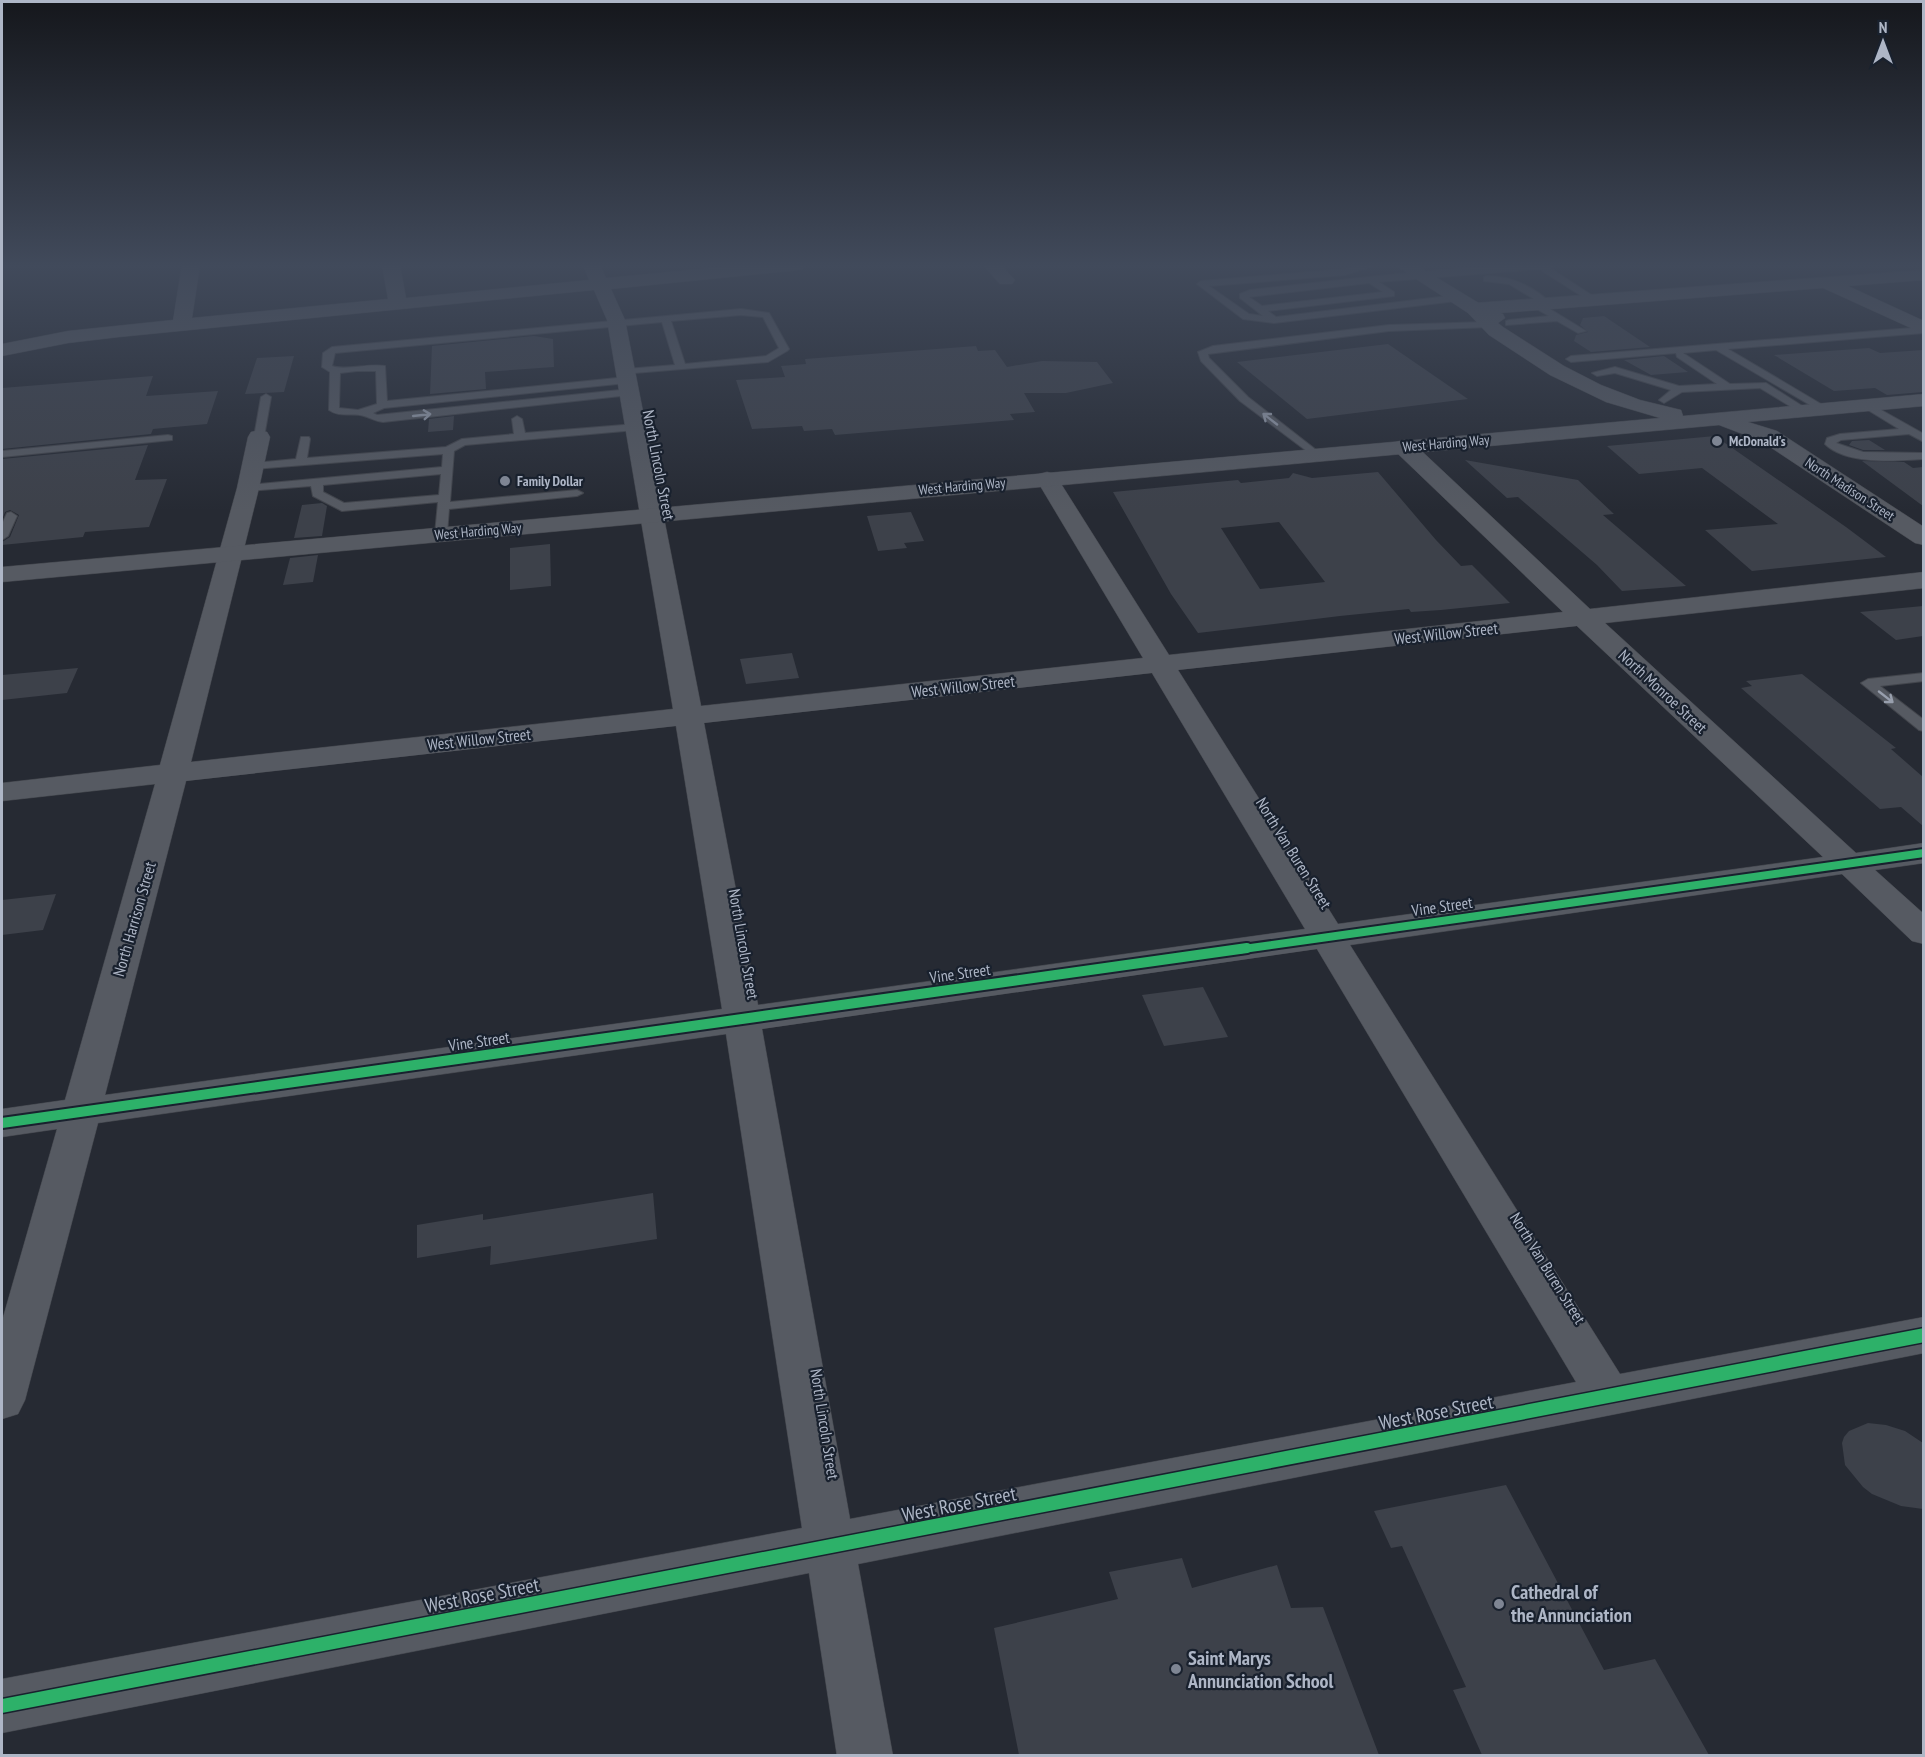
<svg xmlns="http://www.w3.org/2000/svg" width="1925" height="1757" viewBox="0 0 1925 1757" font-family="'PT Sans Narrow',sans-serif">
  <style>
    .building { fill: #3d414a; fill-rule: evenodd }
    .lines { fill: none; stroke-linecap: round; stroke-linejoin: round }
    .service-casing { stroke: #42454c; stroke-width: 2 }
    .minor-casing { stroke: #42454c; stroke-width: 1 }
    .tertiary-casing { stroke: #42454c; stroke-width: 1 }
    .service { fill: #565a62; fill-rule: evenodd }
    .minor { fill: #565a62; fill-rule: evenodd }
    .tertiary { fill: #565a62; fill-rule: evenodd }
    .cycleway-far2-casing { stroke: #19212e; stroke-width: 12 }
    .cycleway-far1-casing { stroke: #19212e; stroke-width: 14 }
    .cycleway-casing { stroke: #19212e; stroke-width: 17 }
    .cycleway-far2 { stroke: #2db169; stroke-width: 8 }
    .cycleway-far1 { stroke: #2db169; stroke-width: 10 }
    .cycleway { stroke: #2db169; stroke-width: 14 }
    .oneway { stroke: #989fad }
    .poi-dot { fill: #7e8593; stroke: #19212e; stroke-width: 2 }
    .labels { text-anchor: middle; stroke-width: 4.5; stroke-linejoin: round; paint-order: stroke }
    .far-poi-label { font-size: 14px; font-weight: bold; fill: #aeb6c6; stroke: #19212e; text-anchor: start }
    .far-street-label { font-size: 14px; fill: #aeb6c6; stroke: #19212e }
    .street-label { font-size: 16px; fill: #aeb6c6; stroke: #19212e }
    .near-street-label { font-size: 20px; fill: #aeb6c6; stroke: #19212e }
    .near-poi-label { font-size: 20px; font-weight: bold; fill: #aeb6c6; stroke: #19212e; text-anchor: start }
  </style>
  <rect width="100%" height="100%" fill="#262a33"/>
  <g class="building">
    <path d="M1604,316L1650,347L1591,352L1574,341L1576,335L1588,332L1580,325L1583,318Z"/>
    <path d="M534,336L553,339L554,367L485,372L486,389L430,394L432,346Z"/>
    <path d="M1388,344L1468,399L1307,419L1237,362Z"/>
    <path d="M976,346L978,351L995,350L1007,367L1042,361L1097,362L1113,383L1066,393H1024L1035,412L1010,414L1014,420L835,435L832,429L804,431L802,426L752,429L736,380L785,377L781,366L806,364L805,359Z"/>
    <path d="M1869,348L1880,353L1923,350V392L1887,395L1875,388L1834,391L1774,355Z"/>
    <path d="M294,356L284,392L245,394L257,358Z"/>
    <path d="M1664,356L1688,372L1651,375L1624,360Z"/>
    <path d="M153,376L146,396L218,391L207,424L153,429L151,434L2,449V388Z"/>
    <path d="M454,416L453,430L428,432L429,419Z"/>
    <path d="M1715,436L1846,527L1886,557L1752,571L1705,530L1778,524L1702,468L1639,474L1607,446Z"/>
    <path d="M1869,440L1885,450H1863L1849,445L1852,441Z"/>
    <path d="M148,445L135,480L167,479L149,527L85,532L83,537L2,545V542L10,537L19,515L10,510L5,512L2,520V459Z"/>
    <path d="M1465,460L1578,480L1614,514L1603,515L1686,586L1622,591L1597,565L1518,497L1507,498Z"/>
    <path d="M1862,461L1904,462L1913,468L1923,467V506Z"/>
    <path d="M1378,472L1436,540L1461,566L1472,565L1510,603L1441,610L1411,612L1409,609L1340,616L1198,633L1171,594L1113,492L1238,480L1241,483L1289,478L1293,473L1312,478ZM1279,522L1325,582L1260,589L1221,528Z"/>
    <path d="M322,503L327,506L322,536L294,538L302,505Z"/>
    <path d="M911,512L924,541L904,543L907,548L878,551L867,516Z"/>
    <path d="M550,544L551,586L510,590V548Z"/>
    <path d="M318,555L313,582L283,585L290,558Z"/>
    <path d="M1923,606V636L1896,640L1860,612Z"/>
    <path d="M792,653L799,678L746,684L740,659Z"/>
    <path d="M78,668L67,693L2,700V675Z"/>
    <path d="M1802,674L1896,748L1891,749L1923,777V826L1901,807L1880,809L1741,688L1752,686L1746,681Z"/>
    <path d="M56,894L43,930L2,935V900Z"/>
    <path d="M1203,987L1228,1037L1164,1046L1142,995Z"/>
    <path d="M653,1193L657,1239L490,1265L491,1246L417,1258V1225L483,1214V1220Z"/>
    <path d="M1868,1423L1886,1425L1905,1431L1923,1443V1509L1901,1506L1872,1494L1863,1487L1845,1465L1842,1443L1844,1437L1849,1431Z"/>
    <path d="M1506,1485L1604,1670L1655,1659L1709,1755H1482L1453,1690L1466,1687L1402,1546L1391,1548L1374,1511Z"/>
    <path d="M1182,1558L1192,1588L1277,1565L1291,1608L1323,1607L1379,1755H1019L994,1628L1118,1599L1109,1572Z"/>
  </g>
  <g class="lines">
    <defs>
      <g id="service">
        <path d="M1361,265H1376L1345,275L1209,286L1249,314L1263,316L1240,298V294L1250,290C1352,279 1454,265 1557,265L1550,268L1599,300L1591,302L1539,269L1379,282L1394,292V296L1268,311L1276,317L1456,295L1461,298L1456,301L1274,323L1243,319L1197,284L1201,281L1345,269ZM1369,283L1383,292L1262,306L1249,297Z"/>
        <path d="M1487,276C1512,276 1534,287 1552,304L1545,306L1586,331L1578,333L1557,321L1506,325V321L1509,320L1549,316L1533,307V303L1542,304L1509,284L1484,281V277Z"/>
        <path d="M741,309L769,313L789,349L787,351L768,362L622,374V370L626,369L675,365L662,322L335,353L332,366C344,371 369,363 385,366L387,401L627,377L632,380L627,383L384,408L373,413L377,415L630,389L635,392L630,395L383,422C375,421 371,418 364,416C352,412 340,418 329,410L330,372L322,367L323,353L332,347ZM741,315L763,317L779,348L766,356L685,364L671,321ZM357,371H376L377,404L358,410L339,408L340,373Z"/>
        <path d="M1486,322L1489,323V327L1389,331L1208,354L1209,358L1248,397L1320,453L1322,455L1316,458L1240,401L1201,361L1198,352L1213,346L1389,325Z"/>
        <path d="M1924,327V333L1728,349L1826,407V411L1822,412L1716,350L1683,353L1730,384L1766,383L1807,409V413L1803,414L1760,388L1682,392L1664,403L1659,400L1671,390L1615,373L1597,376L1592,373L1615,367L1679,386L1717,384L1677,357L1676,353L1571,362L1566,359L1571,356Z"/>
        <path d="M266,394L271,397L264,437L259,440L254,437L261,397Z"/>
        <path d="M1867,402L1924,434V442L1909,434L1841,440L1836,443L1863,452L1924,453V459C1896,461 1846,465 1825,444L1827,438L1840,434L1899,429L1863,407L1862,405Z"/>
        <path d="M517,416L522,419L525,433L636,424L641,427L636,430L465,445L454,451L450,502L577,490L583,493L577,496L449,509L447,534L441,538L435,534L438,502L342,511L313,496L311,486L248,491L242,488L248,485L442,467L443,454L253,469L247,466L253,463L296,459L301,437H309L310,439L307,458L446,447L462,439L514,434L512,419ZM441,474L439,495L344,503L323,492V485Z"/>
        <path d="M168,435L172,436V440L2,457V451Z"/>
        <path d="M11,512L17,516L8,536L2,540V524L7,513Z"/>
        <path d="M1924,673V681L1880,686L1924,720V731L1919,730L1861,683L1868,679Z"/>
      </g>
      <g id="minor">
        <path d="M182,265H200L192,318L388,299L382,265H400L406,298L589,280L583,265H600L606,278L743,265H808L800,270L611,289L625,320L701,706L1143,658L1036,479L1039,474L1047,472L1055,474L1058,479L1169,655L1563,612L1396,452L1393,447L1396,442L1404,440L1412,442L1590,609L1924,572V588L1605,623L1856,853L1924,843V863L1875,870L1924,914V944L1912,941L1842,874L1350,945L1620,1374L1924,1317V1353L858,1564L893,1756H837L809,1573L2,1733V1679L802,1528L726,1034L98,1123L25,1400L18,1414L2,1419V1321L57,1129L2,1137V1109L65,1100L155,784L2,801V783L160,765L237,488L248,437L251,432L259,430L267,432L270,437L259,488L191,762L673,709L607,320L594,290L119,337L68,343L2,356V344L68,331L173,320ZM1577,626L1823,857L1338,924L1178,670ZM1152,673L1305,929L758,1005L704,723ZM676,726L722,1009L105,1095L186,781ZM1317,949L1576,1382L850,1519L762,1029Z"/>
        <path d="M983,265H1001L1015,280L1012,284H1000Z"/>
        <path d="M1924,270V280L1848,286L1924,321V334L1823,288L1475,315L1468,313L1466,309L1468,305L1475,303Z"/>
      </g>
      <path id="tertiary" d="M1395,265H1416L1482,305L1503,314L1505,318L1498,323L1503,327L1564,366L1601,385L1640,400L1681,410L1683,416L1924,394V406L1748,422L1777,431L1924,527V545L1915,543L1761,441L1719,425L2,582V567L1660,418L1606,402L1550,375L1489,335L1468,313Z"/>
    </defs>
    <use href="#service" class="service-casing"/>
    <use href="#minor" class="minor-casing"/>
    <use href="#tertiary" class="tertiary-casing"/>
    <use href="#service" class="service"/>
    <use href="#minor" class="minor"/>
    <use href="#tertiary" class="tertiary"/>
    <defs>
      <path id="cycleway-far2" d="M1236,950L1924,853"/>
      <path id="cycleway-far1" d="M2,1123L1247,948"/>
      <path id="cycleway" d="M2,1706L1924,1335"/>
    </defs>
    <use href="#cycleway-far2" class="cycleway-far2-casing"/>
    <use href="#cycleway-far1" class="cycleway-far1-casing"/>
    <use href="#cycleway" class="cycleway-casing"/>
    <use href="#cycleway-far2" class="cycleway-far2"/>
    <use href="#cycleway-far1" class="cycleway-far1"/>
    <use href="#cycleway" class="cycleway"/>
  </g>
  <defs><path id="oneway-shaft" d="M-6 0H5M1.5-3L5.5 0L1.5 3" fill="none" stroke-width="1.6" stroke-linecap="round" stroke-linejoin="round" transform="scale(1.5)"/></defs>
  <g class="oneway">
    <use href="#oneway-shaft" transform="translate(422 415) rotate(-6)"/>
    <use href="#oneway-shaft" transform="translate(1270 419) rotate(-142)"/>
    <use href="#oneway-shaft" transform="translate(1886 697) rotate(38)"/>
  </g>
  <linearGradient id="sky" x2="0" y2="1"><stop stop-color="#15171c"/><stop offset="0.52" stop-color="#414a5b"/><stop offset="1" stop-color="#414a5b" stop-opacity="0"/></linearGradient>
  <rect width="1925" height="511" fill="url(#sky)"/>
  <g class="poi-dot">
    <circle cx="1717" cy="441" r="6"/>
    <circle cx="505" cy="481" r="6"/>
    <circle cx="1499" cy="1604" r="6"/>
    <circle cx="1176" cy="1669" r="6"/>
  </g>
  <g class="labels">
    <g class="far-poi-label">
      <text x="1729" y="446">McDonald's</text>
      <text x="517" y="486">Family Dollar</text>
    </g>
    <g class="far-street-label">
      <text transform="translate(1446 443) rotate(-5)" y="5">West Harding Way</text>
      <text transform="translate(962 486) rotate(-5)" y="5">West Harding Way</text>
      <text transform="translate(1850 489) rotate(33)" y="5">North Madison Street</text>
      <text transform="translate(478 531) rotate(-5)" y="5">West Harding Way</text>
    </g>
    <g class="street-label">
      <text transform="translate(659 465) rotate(79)" y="6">North Lincoln Street</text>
      <text transform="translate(1446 633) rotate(-6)" y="6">West Willow Street</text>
      <text transform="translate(963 686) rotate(-6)" y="6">West Willow Street</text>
      <text transform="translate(1663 691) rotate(43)" y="6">North Monroe Street</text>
      <text transform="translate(479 739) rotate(-6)" y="6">West Willow Street</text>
      <text transform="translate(1294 853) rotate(58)" y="6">North Van Buren Street</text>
      <text transform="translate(1442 906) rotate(-8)" y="6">Vine Street</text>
      <text transform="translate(134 919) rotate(-74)" y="6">North Harrison Street</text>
      <text transform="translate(744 944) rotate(80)" y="6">North Lincoln Street</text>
      <text transform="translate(960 973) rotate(-8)" y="6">Vine Street</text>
      <text transform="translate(479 1041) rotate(-8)" y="6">Vine Street</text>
      <text transform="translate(1548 1268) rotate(58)" y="6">North Van Buren Street</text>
      <text transform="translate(825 1424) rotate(81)" y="6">North Lincoln Street</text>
    </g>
    <g class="near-street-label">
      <text transform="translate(1436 1412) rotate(-11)" y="7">West Rose Street</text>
      <text transform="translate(959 1504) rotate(-11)" y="7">West Rose Street</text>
      <text transform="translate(482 1595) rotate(-11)" y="7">West Rose Street</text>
    </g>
    <g class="near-poi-label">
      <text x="1511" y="1599">Cathedral of<tspan x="1511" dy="23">the Annunciation</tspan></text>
      <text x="1188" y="1665">Saint Marys<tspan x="1188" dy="23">Annunciation School</tspan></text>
    </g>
  </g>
  <rect width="1925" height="1757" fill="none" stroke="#aeb6c6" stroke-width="6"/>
  <g transform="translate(1883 42)" stroke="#19212e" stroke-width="4.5" paint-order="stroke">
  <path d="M0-4.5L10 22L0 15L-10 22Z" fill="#aeb6c6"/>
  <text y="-9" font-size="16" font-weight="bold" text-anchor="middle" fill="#aeb6c6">N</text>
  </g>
</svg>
